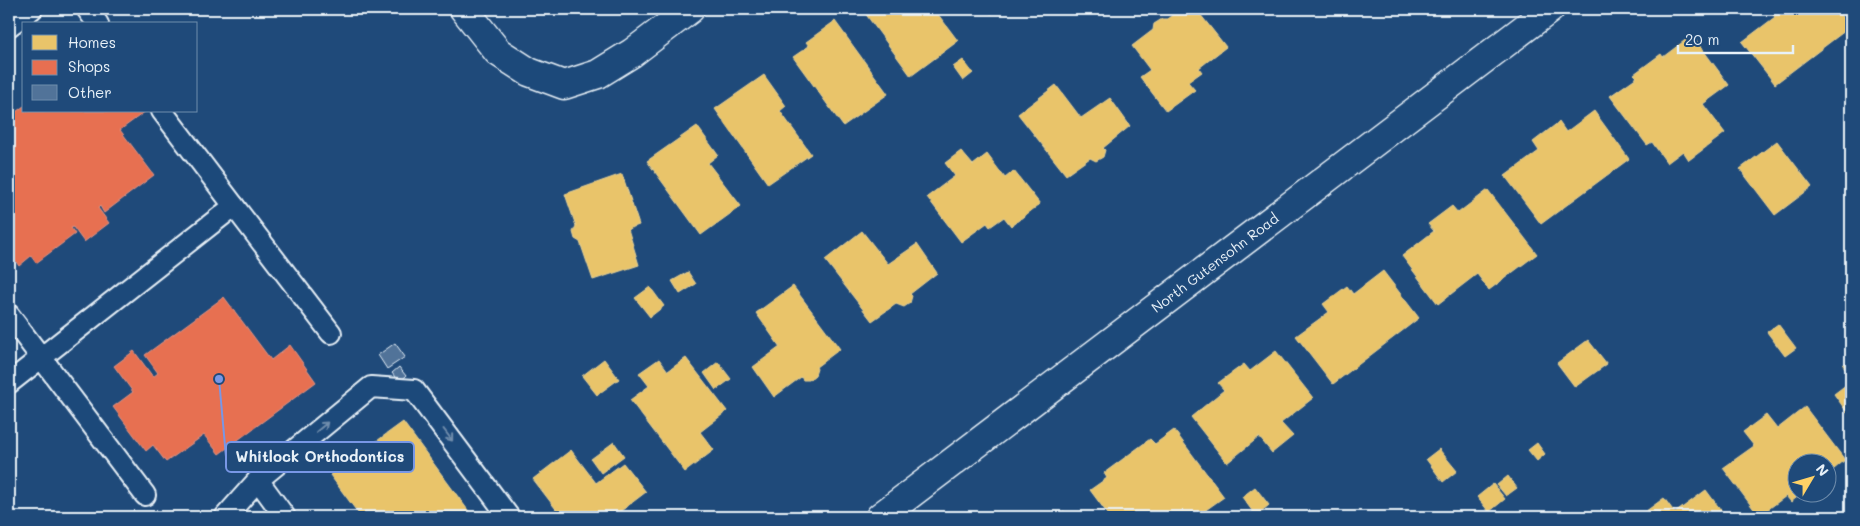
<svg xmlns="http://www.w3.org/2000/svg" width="1860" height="526" viewBox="0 0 1860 526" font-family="Mali,sans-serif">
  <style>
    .homes { fill: #e9c46a; stroke: #e9d295 }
    .shops { fill: #e76f51; stroke: #e79683 }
    .building { fill: #517399; stroke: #e8f1f8 }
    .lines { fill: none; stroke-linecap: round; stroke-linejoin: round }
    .service-casing { stroke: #e8f1f8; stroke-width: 24 }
    .minor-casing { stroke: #e8f1f8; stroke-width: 31 }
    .tertiary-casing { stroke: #e8f1f8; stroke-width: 31 }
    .service { stroke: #1f4a7a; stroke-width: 20 }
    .minor { stroke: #1f4a7a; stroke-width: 28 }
    .tertiary { stroke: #1f4a7a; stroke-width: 28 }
    .oneway { stroke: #6f8dac }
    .labels { text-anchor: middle; stroke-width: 5; stroke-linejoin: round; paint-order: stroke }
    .street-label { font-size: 14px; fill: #e8f1f8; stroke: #1f4a7a }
    .leader { fill: none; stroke: #7897e6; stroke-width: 2 }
    .callout-dot { fill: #7897e6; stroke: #1f4a7a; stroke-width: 2 }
    .callout { fill: #1f4a7a; stroke: #7897e6; stroke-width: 2 }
    .callout-label { font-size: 15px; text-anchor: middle; font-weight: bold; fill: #e8f1f8 }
  </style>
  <rect width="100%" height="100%" fill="#1f4a7a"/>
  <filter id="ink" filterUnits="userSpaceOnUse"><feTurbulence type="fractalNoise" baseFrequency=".02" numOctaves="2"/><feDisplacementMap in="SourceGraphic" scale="10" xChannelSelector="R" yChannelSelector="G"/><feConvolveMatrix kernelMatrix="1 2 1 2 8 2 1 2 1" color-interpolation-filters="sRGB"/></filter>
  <g filter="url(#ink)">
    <g class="homes">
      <path d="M862,9H934L958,41L911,76Z"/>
      <path d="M986,9H998L991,14Z"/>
      <path d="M1180,9H1196L1226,47L1199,68L1202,72L1188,82L1195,90L1166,111L1140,77L1150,70L1132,46L1153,30L1154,24L1162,19H1167Z"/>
      <path d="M1769,9H1836L1850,27L1775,84L1742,42L1775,17Z"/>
      <path d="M835,21L888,94L843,126L793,57L809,46L806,42Z"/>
      <path d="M1692,35L1729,85L1703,104L1725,133L1689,160L1683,151L1667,163L1652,142L1647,145L1610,96L1637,77L1634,74L1661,54L1663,57Z"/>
      <path d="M963,60L973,73L963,81L953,67Z"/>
      <path d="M764,75L786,106L780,111L811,154L768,184L715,109Z"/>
      <path d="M1056,85L1081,118L1110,98L1130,126L1103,148L1105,150L1103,157L1096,161L1090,158L1066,175L1018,114Z"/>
      <path d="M1594,111L1629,159L1541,224L1505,176L1539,151L1533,142L1559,122L1566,132Z"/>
      <path d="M697,126L718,155L708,163L741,206L701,235L647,161Z"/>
      <path d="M1777,141L1812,187L1775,215L1740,169Z"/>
      <path d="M961,151L973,165L987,154L1005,178L1014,171L1040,204L1011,226L1004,217L990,227L987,223L961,242L927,197L955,176L945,163Z"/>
      <path d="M622,174L639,225L628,229L639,265L593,280L580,242L575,239L573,232L576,226L565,194Z"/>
      <path d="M1488,190L1537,254L1489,290L1477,274L1438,304L1402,256L1434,231L1428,224L1452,206L1458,213Z"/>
      <path d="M862,231L888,264L917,244L937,273L910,294L912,296L910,303L904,307L896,304L872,321L825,260Z"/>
      <path d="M1383,271L1419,318L1333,384L1296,336L1329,312L1323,304L1347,286L1353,294Z"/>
      <path d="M688,272L696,284L680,294L672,281Z"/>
      <path d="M793,286L840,349L816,367L817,369L815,375L809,380H803L801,377L774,397L753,367L780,347L756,313Z"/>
      <path d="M650,287L664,306L650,317L635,298Z"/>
      <path d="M1778,324L1796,348L1785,356L1767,332Z"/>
      <path d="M1588,340L1607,364L1575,387L1557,363Z"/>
      <path d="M1276,351L1313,398L1281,423L1293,436L1272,453L1259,437L1227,463L1191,417L1224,390L1218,383L1244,364L1250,371Z"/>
      <path d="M686,358L727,411L700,432L714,450L685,472L630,400L649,386L639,373L659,359L668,371Z"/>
      <path d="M604,359L619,379L597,395L582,376Z"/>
      <path d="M1851,359V376L1843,365Z"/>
      <path d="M718,362L731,379L716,390L704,373Z"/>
      <path d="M1851,381V418L1834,394Z"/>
      <path d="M1805,407L1845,460L1828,474V464H1798V494H1801L1791,502L1786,496L1759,516L1723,468L1754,446L1743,432L1766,415L1777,429Z"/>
      <path d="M403,422L473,517H361L330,475Z"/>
      <path d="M1174,430L1224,497L1196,517H1157L1155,514L1151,517H1110L1090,490L1107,478L1104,473L1150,439L1155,444Z"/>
      <path d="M614,442L624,456L601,473L591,459Z"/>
      <path d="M1537,443L1545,454L1537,461L1528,450Z"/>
      <path d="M1439,449L1457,471L1443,482L1426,459Z"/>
      <path d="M571,450L596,483L623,463L646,492L617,514L618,517H562L533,479Z"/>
      <path d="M1508,476L1517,488L1506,496L1497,485Z"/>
      <path d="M1493,484L1505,499L1489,512L1477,497Z"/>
      <path d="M1255,487L1269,505L1256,516L1242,497Z"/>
      <path d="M1706,490L1726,517H1638L1664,498L1675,513Z"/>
      <path d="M1064,511L1068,517H1055Z"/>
    </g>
    <g class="shops">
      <path d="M24,106V111H146L120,130L154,175L104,213L100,206L98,208L109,223L84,242L73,227L71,228L75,234L36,263L31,256L19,266L9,252V117Z"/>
      <path d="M224,297L271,360L290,345L316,382L219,454L204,435L166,462L153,445L146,451L113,407L133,392L114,366L134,351L153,377L158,373L145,355Z"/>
    </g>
    <g class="building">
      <path d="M395,343L405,357L387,369L378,355Z"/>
      <path d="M399,367L406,376L399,382L392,373Z"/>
    </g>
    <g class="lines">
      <defs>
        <g id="service">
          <path d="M87,9L98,24"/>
          <path d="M9,26L32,9"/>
          <path d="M162,111L234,206"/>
          <path d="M9,315L145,495"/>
          <path d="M9,383L234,206L331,333"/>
          <path d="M258,480L285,517"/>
          <path d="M225,517L258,480L371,387L414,390L509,517"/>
        </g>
        <path id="minor" d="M464,9L498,52L529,72L564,85L598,74L632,53L690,9"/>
        <path id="tertiary" d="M880,517L1550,9"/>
      </defs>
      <use href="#service" class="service-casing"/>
      <use href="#minor" class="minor-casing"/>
      <use href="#tertiary" class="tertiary-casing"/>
      <use href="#service" class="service"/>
      <use href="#minor" class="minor"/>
      <use href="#tertiary" class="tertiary"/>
    </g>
    <defs><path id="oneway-shaft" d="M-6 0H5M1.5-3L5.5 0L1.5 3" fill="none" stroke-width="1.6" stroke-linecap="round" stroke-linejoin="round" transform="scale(1.25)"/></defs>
    <g class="oneway">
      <use href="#oneway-shaft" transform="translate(322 427) rotate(-40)"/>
      <use href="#oneway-shaft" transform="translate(448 435) rotate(53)"/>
    </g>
  </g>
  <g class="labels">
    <g class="street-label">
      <text transform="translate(1215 263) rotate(-37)" y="5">North Gutensohn Road</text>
    </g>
  </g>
  <path class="leader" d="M219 379L226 457"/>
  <circle class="callout-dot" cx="219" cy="379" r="5"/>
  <rect class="callout" x="226" y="442" width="188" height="30" rx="5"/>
  <g class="callout-label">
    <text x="320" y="462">Whitlock Orthodontics</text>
  </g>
  <rect width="1860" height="526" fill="none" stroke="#1f4a7a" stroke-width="30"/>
  <rect x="15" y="15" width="1830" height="496" fill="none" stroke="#e8f1f8" stroke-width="2" filter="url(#ink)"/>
  <rect x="22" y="22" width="175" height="90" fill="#1f4a7a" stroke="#6f8dac"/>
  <rect x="32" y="35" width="25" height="15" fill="#e9c46a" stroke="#6f8dac"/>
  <text x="68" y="48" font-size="15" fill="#e8f1f8">Homes</text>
  <rect x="32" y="60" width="25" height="15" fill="#e76f51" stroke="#6f8dac"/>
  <text x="68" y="72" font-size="15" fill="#e8f1f8">Shops</text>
  <rect x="32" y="85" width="25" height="15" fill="#517399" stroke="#6f8dac"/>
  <text x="68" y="98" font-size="15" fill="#e8f1f8">Other</text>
  <g transform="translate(1812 478) rotate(52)"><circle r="24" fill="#1f4a7a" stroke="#6f8dac"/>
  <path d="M0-4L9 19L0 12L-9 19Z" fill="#ffd166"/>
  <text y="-8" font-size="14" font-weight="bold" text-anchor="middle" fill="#e8f1f8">N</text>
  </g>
  <path d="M1678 45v8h115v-8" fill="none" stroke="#e8f1f8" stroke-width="2.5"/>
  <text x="1685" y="45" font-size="15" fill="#e8f1f8" stroke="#1f4a7a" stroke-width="4" paint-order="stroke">20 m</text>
</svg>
